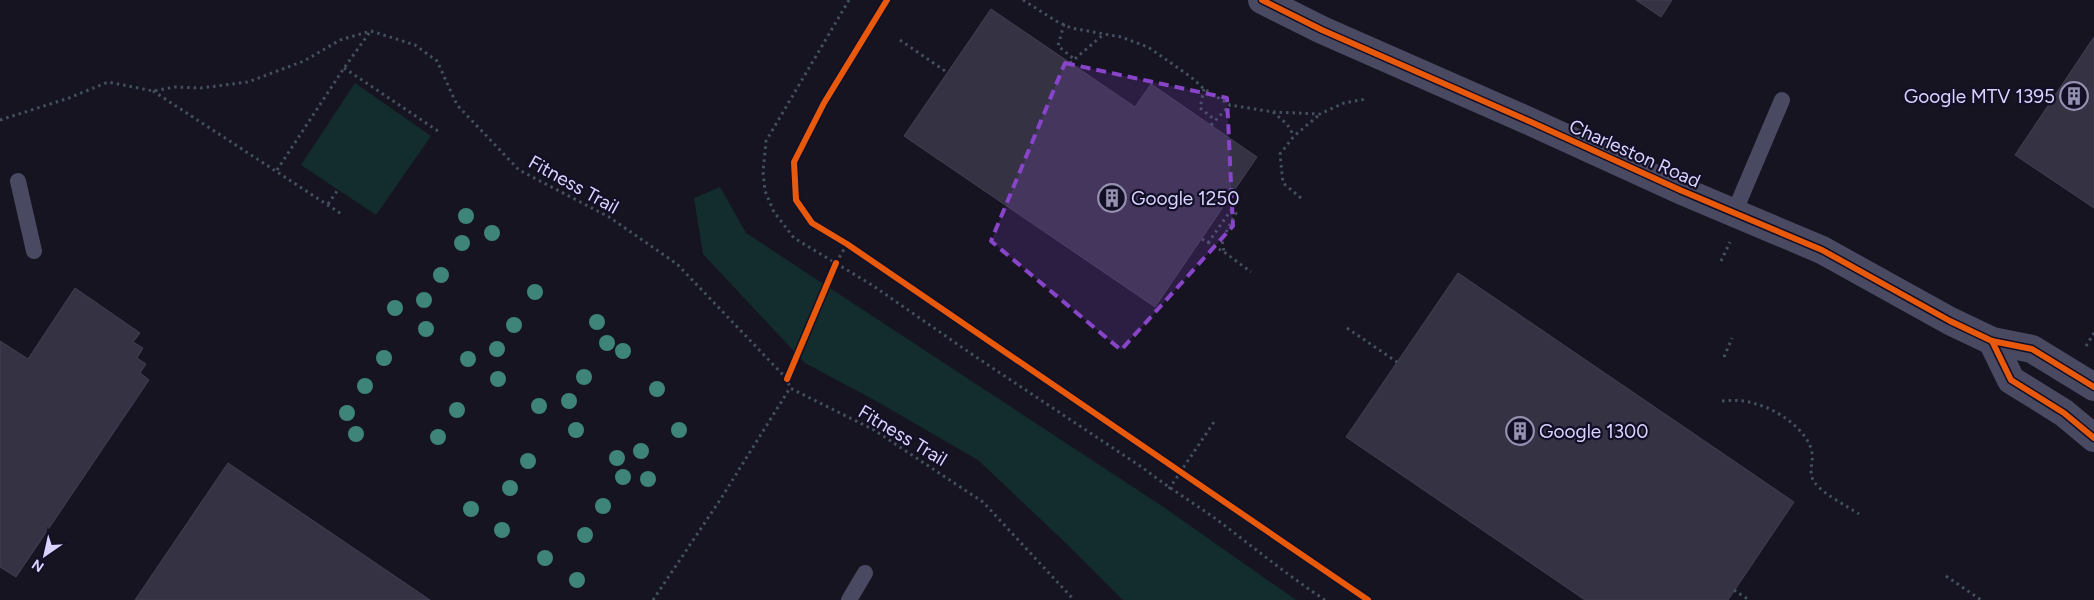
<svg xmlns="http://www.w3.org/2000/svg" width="2094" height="600" viewBox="0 0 2094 600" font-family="Figtree,sans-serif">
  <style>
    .green { fill: #132c2d }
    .building { fill: #343243; stroke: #433f54 }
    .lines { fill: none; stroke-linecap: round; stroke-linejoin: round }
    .path { stroke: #44505f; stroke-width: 3; stroke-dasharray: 2.5 4; stroke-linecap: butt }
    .lane { stroke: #4a4962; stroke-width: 16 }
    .street { stroke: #4a4962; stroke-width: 28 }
    .cycleway-casing { stroke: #130f26; stroke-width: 9 }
    .cycleway { stroke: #e8590c; stroke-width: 6 }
    .tree { fill: #3e8478 }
    .marked { fill: #8945c9; fill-opacity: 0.2; stroke: #8945c9; stroke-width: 4; stroke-dasharray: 10 6; stroke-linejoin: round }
    .labels { text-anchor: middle; stroke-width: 4.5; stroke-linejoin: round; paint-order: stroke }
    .poi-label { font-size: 19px; fill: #d9d4ff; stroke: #130f26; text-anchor: start }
    .street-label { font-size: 19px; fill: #d9d4ff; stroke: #130f26 }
  </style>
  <rect width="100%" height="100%" fill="#161421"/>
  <g class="green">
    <path d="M355,83L431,136L376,215L301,165Z"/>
    <path d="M720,187L746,233L1162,506L1296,600H1123L1071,548L978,460L876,401L805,363L703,254L694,198Z"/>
  </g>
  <g class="building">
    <path d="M1636,0H1672L1661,17Z"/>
    <path d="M991,9L1135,107L1151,84L1257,157L1155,307L904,136Z"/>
    <path d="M2094,37V208L2015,155Z"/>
    <path d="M1458,273L1794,502L1728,600H1585L1346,437Z"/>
    <path d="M75,288L140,333L133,342L143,348L137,358L146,364L140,373L149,380L16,577L0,567V341L28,359Z"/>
    <path d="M228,463L352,547L430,600H135Z"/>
  </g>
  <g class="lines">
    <g class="path">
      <path d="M849,0L766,141L763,172L765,191L774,212L794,238L872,285L973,355L1143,468C1166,486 1192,502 1216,519C1252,546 1287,575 1325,600"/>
      <path d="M1023,0L1056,21L1071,28L1121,37L1148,47L1191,77L1204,89L1230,105L1273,112L1320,114L1344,103L1366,99"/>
      <path d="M1064,24L1058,46L1074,59"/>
      <path d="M900,40L948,73"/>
      <path d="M1070,63L1104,34"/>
      <path d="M344,68L441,133"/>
      <path d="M1204,89L1200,108L1215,120"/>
      <path d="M153,91L343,215"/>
      <path d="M1273,112L1287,124L1294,136"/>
      <path d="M0,120L69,98L108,82L153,91L175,87L201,88L248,82L304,61L340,40L371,31L415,45L437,61L457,105L519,170L609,217L677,264L787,379L790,388L874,430L983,502L1074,600"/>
      <path d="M1211,125L1230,105"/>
      <path d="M277,170L344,68L370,32"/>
      <path d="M1301,198L1283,183L1280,154L1294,136L1319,115"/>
      <path d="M328,204L337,191"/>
      <path d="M1202,239L1224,252L1251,272"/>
      <path d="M1208,243L1231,210L1236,213L1222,240L1224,252"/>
      <path d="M1721,261L1730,242"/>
      <path d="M836,263L847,244"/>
      <path d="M1347,328L1397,362"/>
      <path d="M2086,346L2094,333"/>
      <path d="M1724,357L1732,338"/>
      <path d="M1722,401C1734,400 1745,400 1756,404C1777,409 1809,431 1812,453C1814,464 1807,472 1815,483C1823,494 1847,506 1859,514"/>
      <path d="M1169,489L1214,422"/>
      <path d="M1946,576L1981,600"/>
      <path d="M1734,590L1749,600"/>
      <path d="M653,600L720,500L790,388"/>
    </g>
    <g class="lane">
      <path d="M18,181L34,251"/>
      <path d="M1734,213L1782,100"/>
      <path d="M849,600L865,573"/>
    </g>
    <g class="street">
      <path d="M1262,0L1322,30L1531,122L1680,190L1822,250L1950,321L1992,341L2032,349L2094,387"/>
      <path d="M1992,341L2011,380L2064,413L2094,438"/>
    </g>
    <defs>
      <g id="cycleway">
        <path d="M887,0L824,103L794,162L796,200L812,223L847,244L1368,600"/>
        <path d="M1262,0L1322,30L1531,122L1680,190L1822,250L1950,321L1992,341L2032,349L2094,387"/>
        <path d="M1992,341L2011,380L2064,413L2094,438"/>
        <path d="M787,379L836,263"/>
      </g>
    </defs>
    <use href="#cycleway" class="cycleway-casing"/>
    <use href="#cycleway" class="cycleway"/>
  </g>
  <g class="tree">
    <circle cx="466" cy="216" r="8"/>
    <circle cx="492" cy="233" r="8"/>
    <circle cx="462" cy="243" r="8"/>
    <circle cx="441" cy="275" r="8"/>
    <circle cx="535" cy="292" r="8"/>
    <circle cx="424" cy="300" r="8"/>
    <circle cx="395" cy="308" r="8"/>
    <circle cx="597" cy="322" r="8"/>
    <circle cx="514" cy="325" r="8"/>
    <circle cx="426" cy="329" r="8"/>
    <circle cx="607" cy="343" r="8"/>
    <circle cx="497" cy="349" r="8"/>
    <circle cx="623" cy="351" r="8"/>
    <circle cx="384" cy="358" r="8"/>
    <circle cx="468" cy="359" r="8"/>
    <circle cx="584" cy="377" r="8"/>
    <circle cx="498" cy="379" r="8"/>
    <circle cx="365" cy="386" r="8"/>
    <circle cx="657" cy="389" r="8"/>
    <circle cx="569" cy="401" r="8"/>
    <circle cx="539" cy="406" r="8"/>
    <circle cx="457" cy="410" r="8"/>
    <circle cx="347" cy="413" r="8"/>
    <circle cx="576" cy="430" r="8"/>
    <circle cx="679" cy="430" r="8"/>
    <circle cx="356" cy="434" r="8"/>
    <circle cx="438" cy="437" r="8"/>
    <circle cx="641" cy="451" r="8"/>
    <circle cx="617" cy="458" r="8"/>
    <circle cx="528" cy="461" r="8"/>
    <circle cx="623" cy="477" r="8"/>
    <circle cx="648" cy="479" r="8"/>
    <circle cx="510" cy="488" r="8"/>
    <circle cx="603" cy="506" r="8"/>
    <circle cx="471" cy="509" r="8"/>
    <circle cx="502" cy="530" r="8"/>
    <circle cx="585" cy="535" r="8"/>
    <circle cx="545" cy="558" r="8"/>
    <circle cx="577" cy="580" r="8"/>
  </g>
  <path class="marked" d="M1065,63L1227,98L1233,226L1121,350L991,241Z"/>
  <defs>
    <symbol id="building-ring" viewBox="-11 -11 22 22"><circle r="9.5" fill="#130f26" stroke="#9591b1" stroke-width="1.5"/><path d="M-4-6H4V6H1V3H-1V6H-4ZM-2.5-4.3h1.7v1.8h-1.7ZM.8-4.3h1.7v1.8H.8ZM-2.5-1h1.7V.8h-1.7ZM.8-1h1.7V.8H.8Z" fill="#9591b1"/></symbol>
  </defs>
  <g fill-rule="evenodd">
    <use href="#building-ring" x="2058" y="80" width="32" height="32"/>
    <use href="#building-ring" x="1096" y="182" width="32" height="32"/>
    <use href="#building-ring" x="1504" y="415" width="32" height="32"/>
  </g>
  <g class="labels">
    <g class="poi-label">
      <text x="2055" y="103" text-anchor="end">Google MTV 1395</text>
      <text x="1131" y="205">Google 1250</text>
      <text x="1539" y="438">Google 1300</text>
    </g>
    <g class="street-label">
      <text transform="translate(1635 153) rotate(24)" y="7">Charleston Road</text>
      <text transform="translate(574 184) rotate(29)" y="7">Fitness Trail</text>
      <text transform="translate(903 435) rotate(31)" y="7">Fitness Trail</text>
    </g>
  </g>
  <g transform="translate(45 555) rotate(214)" stroke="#130f26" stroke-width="4" paint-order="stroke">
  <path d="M0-4L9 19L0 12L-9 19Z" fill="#d9d4ff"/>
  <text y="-8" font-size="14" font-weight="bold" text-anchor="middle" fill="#d9d4ff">N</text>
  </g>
</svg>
